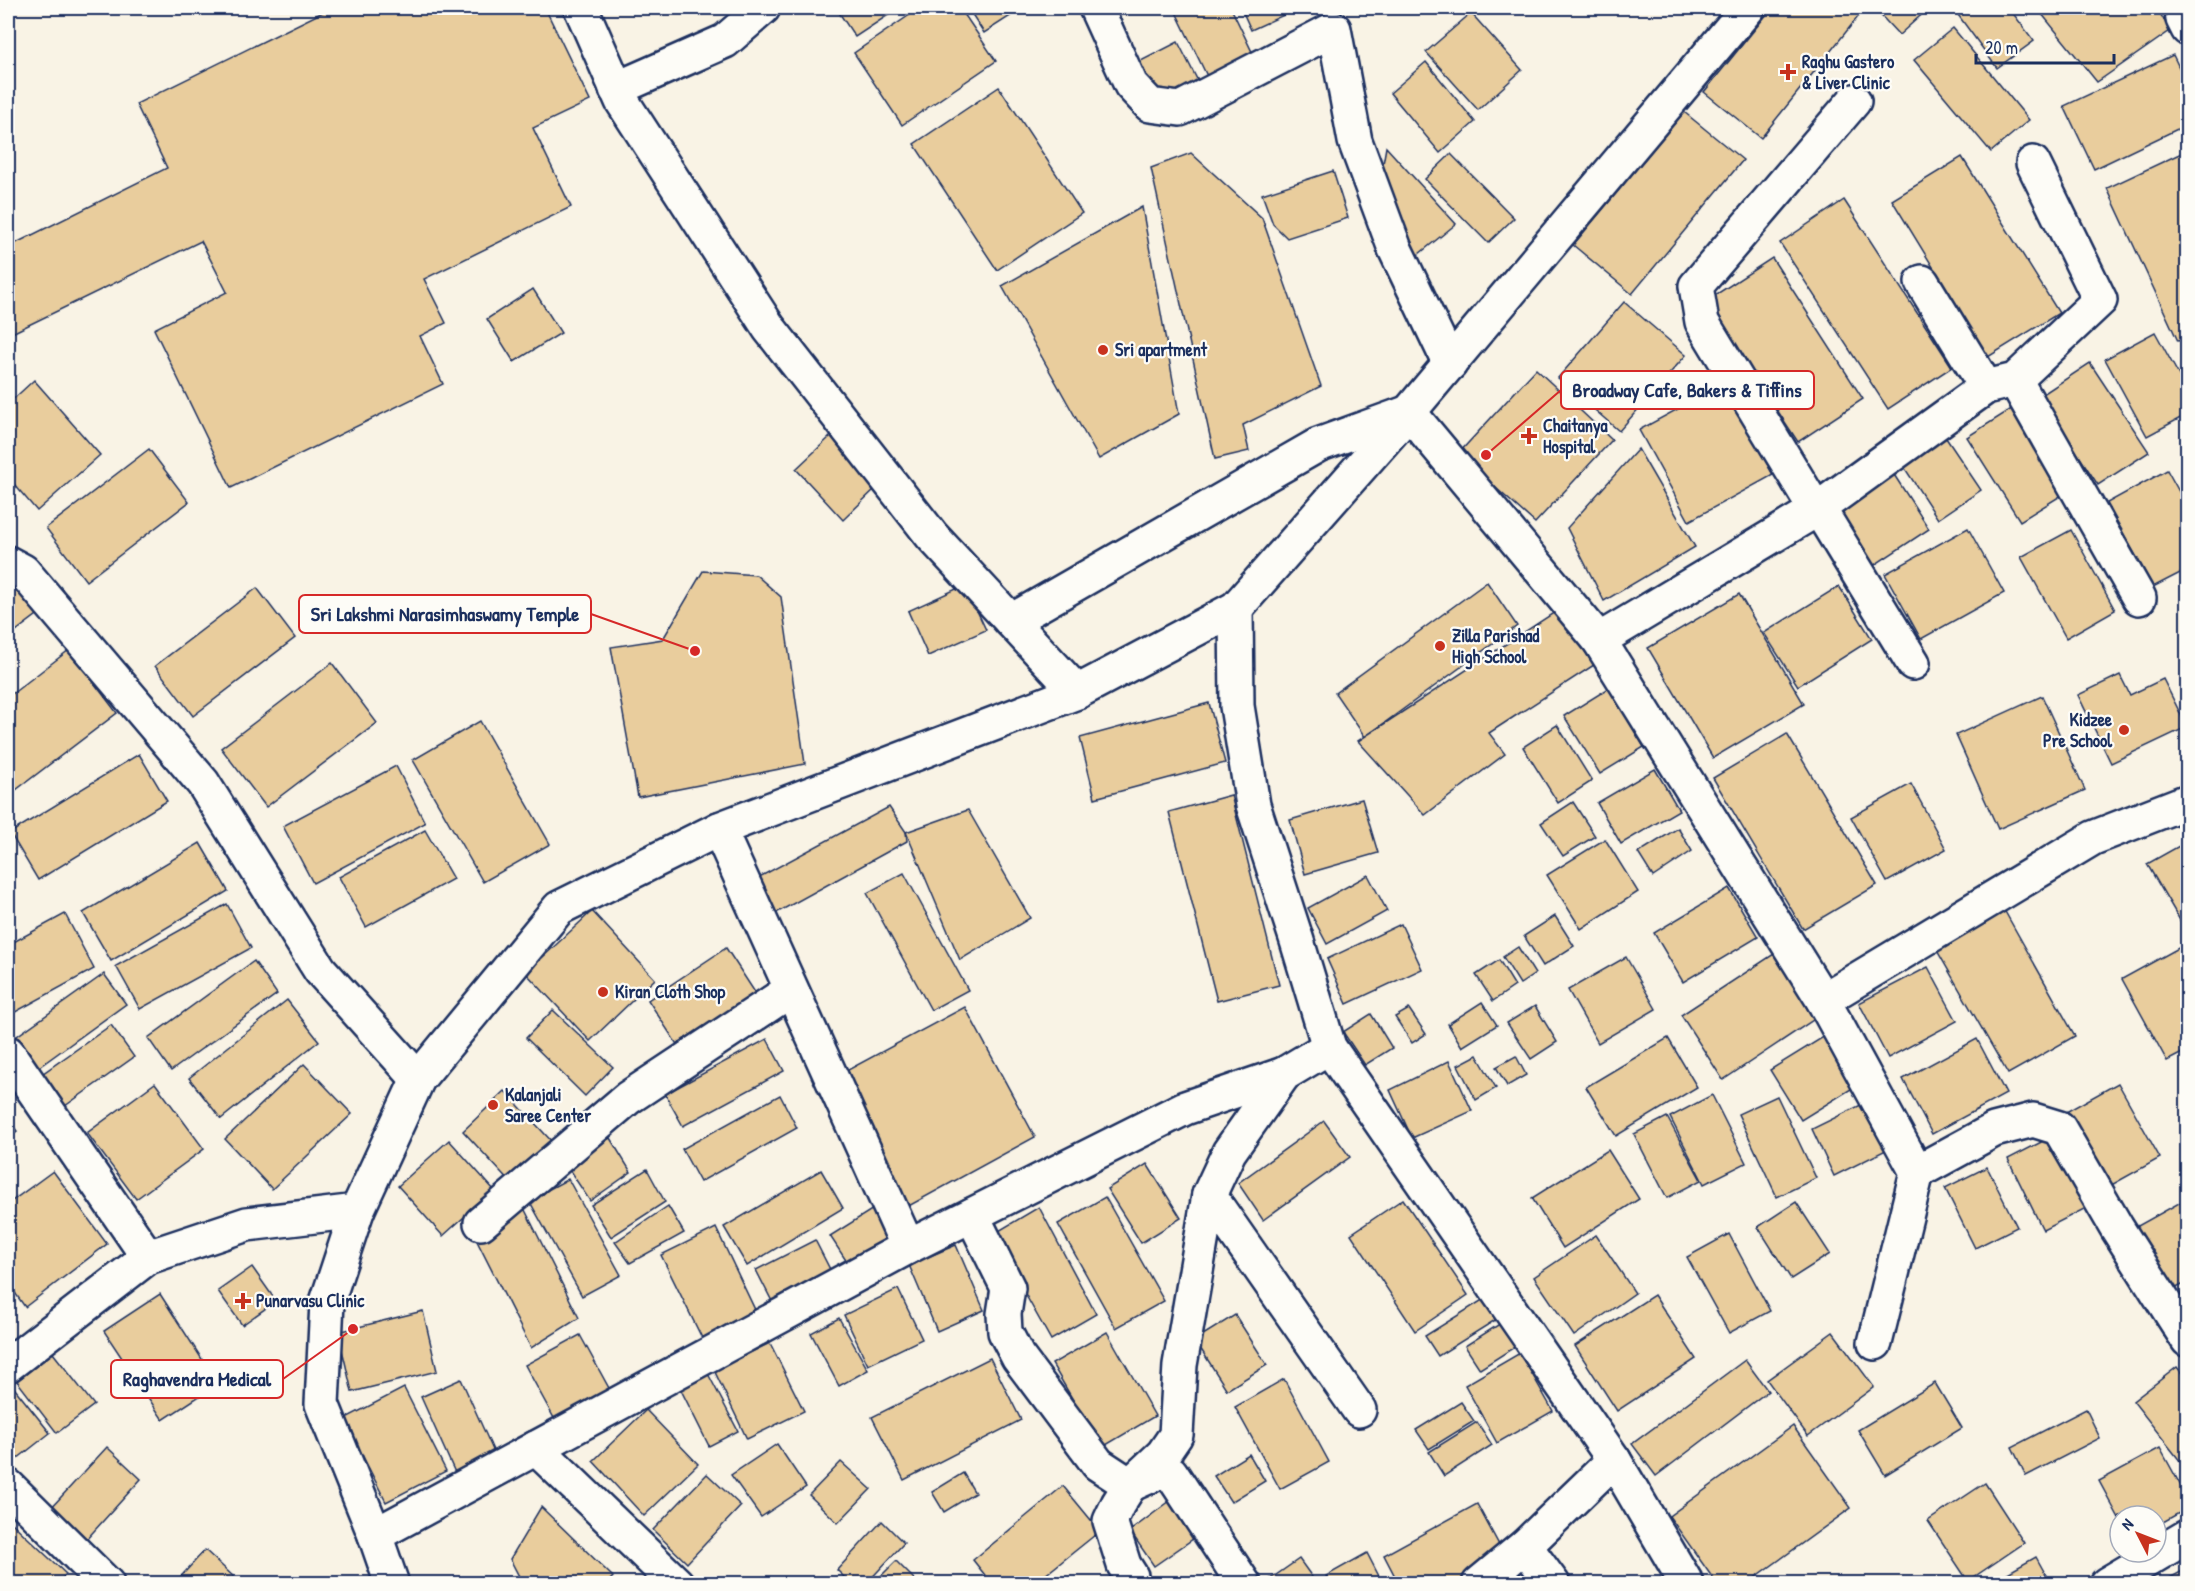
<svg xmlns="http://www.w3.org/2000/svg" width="2195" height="1591" viewBox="0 0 2195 1591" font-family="'Patrick Hand',sans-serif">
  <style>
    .building { fill: #e9cd9d; stroke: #1b2f5e; stroke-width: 1.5 }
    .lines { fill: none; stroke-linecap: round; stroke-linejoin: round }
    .street-casing { stroke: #1b2f5e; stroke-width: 38 }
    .secondary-casing { stroke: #1b2f5e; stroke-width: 38 }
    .street { stroke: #fdfcf7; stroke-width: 33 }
    .secondary { stroke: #fdfcf7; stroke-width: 33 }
    .poi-dot { fill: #c8321e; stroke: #fdfcf7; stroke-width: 2 }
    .labels { text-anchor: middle; stroke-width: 4.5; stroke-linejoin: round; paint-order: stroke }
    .poi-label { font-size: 18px; font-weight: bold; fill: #1b2f5e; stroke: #fdfcf7; text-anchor: start }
    .leader { fill: none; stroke: #d62828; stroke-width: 2 }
    .callout-dot { fill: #d62828; stroke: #fdfcf7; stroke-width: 2 }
    .callout { fill: #fdfcf7; stroke: #d62828; stroke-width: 2 }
    .callout-label { font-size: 20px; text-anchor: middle; font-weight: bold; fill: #1b2f5e }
  </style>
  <rect width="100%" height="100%" fill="#f9f3e5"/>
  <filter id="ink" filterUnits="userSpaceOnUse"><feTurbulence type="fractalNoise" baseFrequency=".0167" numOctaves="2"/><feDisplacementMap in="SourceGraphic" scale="12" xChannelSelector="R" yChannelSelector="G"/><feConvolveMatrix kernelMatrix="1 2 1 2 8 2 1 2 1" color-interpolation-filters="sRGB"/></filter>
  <g filter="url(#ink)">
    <g class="building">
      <path d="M331,8H545L590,101L533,128L571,207L424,279L446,323L420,336L443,384L231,488L154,329L227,292L201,241L8,335V247L167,168L136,104Z"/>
      <path d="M836,8H899L855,37Z"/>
      <path d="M920,8H960L996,61L902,125L854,53Z"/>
      <path d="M968,8H1023L984,33Z"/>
      <path d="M1174,8H1231L1254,56L1208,78Z"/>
      <path d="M1241,8H1299L1251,30Z"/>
      <path d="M1772,8H1856L1862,12L1761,138L1704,92Z"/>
      <path d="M1874,8H1929L1899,35Z"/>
      <path d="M1953,8H2009L2034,41L1997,68Z"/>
      <path d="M2037,8H2157L2170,31L2097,82Z"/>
      <path d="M1471,13L1522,70L1478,110L1426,52Z"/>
      <path d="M1953,28L2029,120L1991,152L1914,60Z"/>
      <path d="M1178,42L1204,93L1150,101L1131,66Z"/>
      <path d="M2173,55L2188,86V124L2094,169L2064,106Z"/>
      <path d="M1426,62L1475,122L1440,153L1390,93Z"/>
      <path d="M999,87L1082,213L997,270L914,144Z"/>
      <path d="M1684,112L1743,160L1632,294L1573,245Z"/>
      <path d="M1386,147L1456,224L1409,262L1381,175Z"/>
      <path d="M2188,150V337L2178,341L2107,188Z"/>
      <path d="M1191,153L1262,218L1321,386L1243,425L1249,451L1215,459L1151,168Z"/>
      <path d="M1451,154L1514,218L1488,243L1425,179Z"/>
      <path d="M1962,157L2059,313L1988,357L1892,200Z"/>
      <path d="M1333,171L1348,218L1287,238L1273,224L1262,194Z"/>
      <path d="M1844,200L1952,367L1888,409L1780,243Z"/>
      <path d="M1142,207L1179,414L1099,459L1002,286Z"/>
      <path d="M1772,258L1863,399L1798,442L1706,301Z"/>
      <path d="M533,289L561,333L514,362L487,319Z"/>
      <path d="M1624,302L1686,355L1619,431L1558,378Z"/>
      <path d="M2155,332L2188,392V414L2147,436L2105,359Z"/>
      <path d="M2090,363L2149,452L2098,485L2040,396Z"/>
      <path d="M1536,369L1612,440L1535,523L1458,454Z"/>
      <path d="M34,380L100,455L37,511L8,477V404Z"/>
      <path d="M1724,384L1773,475L1689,521L1639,430Z"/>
      <path d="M2013,408L2067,492L2020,521L1967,437Z"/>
      <path d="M1944,435L1981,490L1938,519L1902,464Z"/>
      <path d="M831,436L878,486L843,520L796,469Z"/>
      <path d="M149,449L189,502L86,581L46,528Z"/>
      <path d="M1638,449L1695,547L1604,601L1567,528Z"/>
      <path d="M1891,470L1929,529L1873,566L1835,507Z"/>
      <path d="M2167,470L2188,508V569L2153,587L2107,503Z"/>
      <path d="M1968,528L2004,593L1921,639L1885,574Z"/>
      <path d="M2071,530L2115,610L2066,638L2021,557Z"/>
      <path d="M703,571L756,575L781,597L805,764L638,797L611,647L663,639Z"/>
      <path d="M8,577L37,615L8,637Z"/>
      <path d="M1487,582L1517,626L1365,737L1335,693Z"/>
      <path d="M965,585L986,630L928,656L908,611Z"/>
      <path d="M1839,586L1872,639L1798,686L1764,633Z"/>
      <path d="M257,588L295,638L193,716L155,666Z"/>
      <path d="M1739,594L1804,704L1713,758L1648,648Z"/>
      <path d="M1558,610L1594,665L1489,733L1505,754L1425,815L1358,741Z"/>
      <path d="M69,650L117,713L8,796V697Z"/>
      <path d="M332,663L377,723L266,807L221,748Z"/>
      <path d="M2120,675L2130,695L2163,679L2187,727L2111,763L2078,695Z"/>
      <path d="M1609,688L1644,747L1600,774L1564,716Z"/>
      <path d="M2042,696L2085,790L1998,829L1956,735Z"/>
      <path d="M1209,703L1225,763L1095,798L1080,738Z"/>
      <path d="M480,721L550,844L483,882L413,760Z"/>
      <path d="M1557,725L1592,781L1558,803L1523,747Z"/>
      <path d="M1787,734L1877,885L1803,929L1713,778Z"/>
      <path d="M139,754L167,801L38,880L10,833Z"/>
      <path d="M396,766L425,823L313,883L283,826Z"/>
      <path d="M1655,769L1679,810L1621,844L1597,803Z"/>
      <path d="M1911,784L1946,849L1887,882L1851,817Z"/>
      <path d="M1231,795L1279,985L1217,1001L1169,812Z"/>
      <path d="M1362,799L1378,853L1305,874L1290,820Z"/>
      <path d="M1573,802L1595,836L1563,856L1541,823Z"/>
      <path d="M889,807L906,832L907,841L769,917L750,882Z"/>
      <path d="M968,810L1030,918L960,960L906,832Z"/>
      <path d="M1678,828L1692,851L1653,877L1638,853Z"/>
      <path d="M425,830L453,879L366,927L339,877Z"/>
      <path d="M1605,839L1638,892L1581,929L1547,875Z"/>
      <path d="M2188,841V934L2147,864Z"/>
      <path d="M200,843L228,891L111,961L83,913Z"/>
      <path d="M904,873L968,990L931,1010L867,893Z"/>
      <path d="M1368,875L1387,911L1327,944L1308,908Z"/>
      <path d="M1729,888L1758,937L1683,982L1654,933Z"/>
      <path d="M227,904L251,948L140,1009L116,966Z"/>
      <path d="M2003,908L2075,1036L2008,1074L1935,947Z"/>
      <path d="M592,911L655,979L590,1041L526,973Z"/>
      <path d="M65,914L94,969L8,1016V945Z"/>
      <path d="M1555,916L1574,946L1543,966L1524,936Z"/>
      <path d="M1401,924L1422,969L1347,1004L1327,959Z"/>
      <path d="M2184,945L2188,951V1050L2167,1061L2122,979Z"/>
      <path d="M1518,947L1535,974L1520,984L1503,957Z"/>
      <path d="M726,948L758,997L680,1049L648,1000Z"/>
      <path d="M1780,950L1822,1014L1723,1080L1681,1015Z"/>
      <path d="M1626,957L1656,1009L1598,1043L1568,990Z"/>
      <path d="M1499,960L1515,986L1493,1001L1476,975Z"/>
      <path d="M254,961L277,994L171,1071L148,1038Z"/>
      <path d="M1928,967L1957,1021L1888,1058L1859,1003Z"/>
      <path d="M104,974L126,1004L39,1067L17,1036Z"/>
      <path d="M287,1000L319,1041L221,1119L189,1078Z"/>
      <path d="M1482,1002L1497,1025L1462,1047L1448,1024Z"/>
      <path d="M1535,1006L1557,1042L1531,1059L1507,1023Z"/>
      <path d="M965,1007L1035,1137L905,1208L833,1078Z"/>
      <path d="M1409,1009L1426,1034L1412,1043L1395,1017Z"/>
      <path d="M553,1010L613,1067L585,1096L526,1038Z"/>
      <path d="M1371,1014L1392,1048L1365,1065L1343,1032Z"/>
      <path d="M111,1025L134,1057L65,1106L42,1074Z"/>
      <path d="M1833,1031L1864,1081L1801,1120L1770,1070Z"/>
      <path d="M1668,1038L1697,1087L1616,1136L1586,1087Z"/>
      <path d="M767,1039L784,1071L683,1126L665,1094Z"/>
      <path d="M1977,1039L2006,1094L1932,1134L1903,1079Z"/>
      <path d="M1477,1055L1496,1088L1476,1100L1458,1065Z"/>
      <path d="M1516,1056L1526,1075L1507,1086L1496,1067Z"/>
      <path d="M1449,1061L1472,1111L1412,1138L1390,1090Z"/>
      <path d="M304,1064L352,1114L272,1189L225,1139Z"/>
      <path d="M155,1083L204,1149L136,1199L87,1133Z"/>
      <path d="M2118,1083L2160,1158L2099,1192L2057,1117Z"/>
      <path d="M505,1091L556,1146L513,1185L463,1131Z"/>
      <path d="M780,1095L797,1128L700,1182L682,1149Z"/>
      <path d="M1712,1095L1746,1163L1704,1184L1670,1117Z"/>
      <path d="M1777,1096L1816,1178L1777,1197L1738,1114Z"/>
      <path d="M1875,1098L1898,1144L1834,1176L1812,1129Z"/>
      <path d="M1667,1117L1701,1180L1667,1198L1634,1134Z"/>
      <path d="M8,1119L17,1131L8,1138Z"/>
      <path d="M1324,1121L1350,1157L1263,1220L1238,1183Z"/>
      <path d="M2057,1134L2092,1205L2043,1230L2008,1159Z"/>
      <path d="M610,1138L631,1172L590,1201L566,1165Z"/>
      <path d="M449,1140L494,1190L443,1236L398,1186Z"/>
      <path d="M1608,1150L1639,1199L1563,1248L1532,1198Z"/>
      <path d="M1147,1164L1181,1218L1141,1243L1107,1189Z"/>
      <path d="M1987,1167L2017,1227L1975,1248L1945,1188Z"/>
      <path d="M647,1169L665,1202L611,1237L591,1205Z"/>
      <path d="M821,1170L843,1208L747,1266L724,1227Z"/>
      <path d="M53,1171L107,1244L25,1307L8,1283V1204Z"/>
      <path d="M568,1179L621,1275L582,1296L529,1200Z"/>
      <path d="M1105,1197L1164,1301L1116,1328L1058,1224Z"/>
      <path d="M2188,1198V1282L2161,1296L2127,1232Z"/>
      <path d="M1403,1199L1468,1295L1415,1331L1351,1234Z"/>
      <path d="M1796,1202L1830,1254L1791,1279L1758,1227Z"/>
      <path d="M668,1206L684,1233L630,1263L615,1242Z"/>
      <path d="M1039,1207L1096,1314L1051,1340L992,1235Z"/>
      <path d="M524,1208L579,1318L531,1348L474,1235Z"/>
      <path d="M873,1209L891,1238L849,1265L830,1236Z"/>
      <path d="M716,1228L757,1314L703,1340L661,1255Z"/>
      <path d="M1729,1234L1770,1311L1729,1333L1687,1257Z"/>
      <path d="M1596,1235L1635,1293L1574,1336L1534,1277Z"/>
      <path d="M815,1240L836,1281L777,1311L756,1270Z"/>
      <path d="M956,1245L984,1310L937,1331L909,1265Z"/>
      <path d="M252,1267L276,1301L242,1325L218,1291Z"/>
      <path d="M898,1289L922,1339L868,1365L844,1315Z"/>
      <path d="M160,1294L218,1384L163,1420L104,1331Z"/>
      <path d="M1654,1295L1696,1359L1617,1411L1575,1346Z"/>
      <path d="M1484,1299L1497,1319L1438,1356L1425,1336Z"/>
      <path d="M423,1311L437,1371L352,1392L338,1332Z"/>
      <path d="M1235,1315L1267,1365L1227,1390L1195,1340Z"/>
      <path d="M839,1318L868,1370L839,1386L811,1333Z"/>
      <path d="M1509,1318L1524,1341L1480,1369L1465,1346Z"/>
      <path d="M1107,1332L1155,1416L1101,1448L1052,1364Z"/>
      <path d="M1833,1332L1874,1387L1808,1436L1767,1380Z"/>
      <path d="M580,1335L616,1401L561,1431L525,1365Z"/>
      <path d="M770,1343L804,1411L747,1439L714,1370Z"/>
      <path d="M53,1353L94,1405L57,1433L17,1381Z"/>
      <path d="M1520,1353L1553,1411L1497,1443L1465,1385Z"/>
      <path d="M990,1358L1021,1420L904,1480L872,1417Z"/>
      <path d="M1745,1360L1768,1391L1656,1476L1632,1444Z"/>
      <path d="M2177,1367L2188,1381V1471L2133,1401Z"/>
      <path d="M705,1368L738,1431L709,1446L677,1382Z"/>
      <path d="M461,1379L497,1459L457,1477L421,1397Z"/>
      <path d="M1284,1379L1329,1462L1280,1489L1235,1407Z"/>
      <path d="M1935,1383L1962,1428L1885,1475L1858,1430Z"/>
      <path d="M11,1384L50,1433L8,1466V1387Z"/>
      <path d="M404,1388L446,1471L386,1502L344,1419Z"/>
      <path d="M1461,1402L1474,1421L1429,1449L1416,1430Z"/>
      <path d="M2086,1409L2100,1438L2026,1476L2012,1447Z"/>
      <path d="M646,1410L698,1464L644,1516L593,1461Z"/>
      <path d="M1477,1422L1492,1445L1444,1476L1429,1452Z"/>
      <path d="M1793,1426L1851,1508L1746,1584H1717L1669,1516Z"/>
      <path d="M777,1444L806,1487L761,1517L731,1475Z"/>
      <path d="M107,1447L141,1479L85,1541L50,1509Z"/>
      <path d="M2160,1448L2188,1499V1508L2156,1526V1516H2120V1520L2099,1481Z"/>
      <path d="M1249,1454L1265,1481L1231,1502L1214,1476Z"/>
      <path d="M841,1462L871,1489L838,1523L809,1495Z"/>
      <path d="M963,1473L975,1493L944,1512L932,1492Z"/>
      <path d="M707,1474L741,1506L687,1563L653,1530Z"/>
      <path d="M1985,1483L2024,1543L1968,1581L1928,1521Z"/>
      <path d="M1063,1486L1100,1531L1034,1584H992L973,1560Z"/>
      <path d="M1174,1498L1200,1534L1154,1566L1130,1531Z"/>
      <path d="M1477,1504L1506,1558L1461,1584H1399L1384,1555Z"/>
      <path d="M541,1507L613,1577L606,1584H523L510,1559Z"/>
      <path d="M882,1521L904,1543L866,1584H851L837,1570Z"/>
      <path d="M12,1523L66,1574L57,1584H8V1528Z"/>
      <path d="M205,1550L235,1578L230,1584H174Z"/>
      <path d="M1367,1553L1383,1584H1330L1326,1576Z"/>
      <path d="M2036,1557L2051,1584H1988Z"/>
      <path d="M1299,1559L1317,1584H1271L1269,1580Z"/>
      <path d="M896,1561L918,1583L873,1584Z"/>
      <path d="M2188,1568V1584H2168L2166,1580Z"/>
      <path d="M1512,1570L1527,1584H1499Z"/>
    </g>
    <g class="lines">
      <defs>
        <g id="street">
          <path d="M581,8L622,101L769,328L932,536L1077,692"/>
          <path d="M1096,8L1131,85L1150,105L1180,109L1334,29L1355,141L1395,249L1450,364"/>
          <path d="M2182,8L2183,19L2188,29"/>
          <path d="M616,89L725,41L763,8"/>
          <path d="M1854,101L1696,286L1702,322L1816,510L1819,509L1913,663"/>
          <path d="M1922,282L1986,387"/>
          <path d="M2015,380L2139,598"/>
          <path d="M8,563L23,571L203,783L320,970L418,1079"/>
          <path d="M1236,608L1237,706L1253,805L1297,941L1329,1047L1614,1460L1525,1546L1479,1584"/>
          <path d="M1011,621L1318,445L1409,412L1599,640L1823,1000L1917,1172L1875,1343"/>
          <path d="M1599,640L1816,510L1986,387L2015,380L2100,300L2033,163"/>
          <path d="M719,829L908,1247"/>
          <path d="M1823,1000L2093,838L2188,801"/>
          <path d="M1329,1047L1284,1074L1229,1152L1209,1195L1359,1410"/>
          <path d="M8,1053L148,1257"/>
          <path d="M1917,1172L1994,1130L2033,1120L2059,1128L2117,1228L2188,1340"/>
          <path d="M972,1215L1008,1288L1004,1314L1005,1332L1018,1357L1098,1464L1130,1485L1159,1472L1171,1473L1244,1584"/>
          <path d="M481,1223L628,1098L791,990"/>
          <path d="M8,1365L148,1257L247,1224L357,1211"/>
          <path d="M536,1448L677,1584"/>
          <path d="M1614,1460L1687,1584"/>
          <path d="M8,1486L107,1584"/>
          <path d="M375,1535L908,1247L1185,1108L1284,1074"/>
          <path d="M1525,1546L1553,1584"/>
          <path d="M1129,1584L1131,1576L1124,1565L1110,1521L1118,1504L1130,1485L1163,1454L1176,1435L1180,1365L1209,1195"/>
          <path d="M2107,1584L2188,1536"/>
        </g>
        <path id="secondary" d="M392,1584L375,1535L322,1404L327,1302L357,1211L418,1079L559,908L719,829L1077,692L1236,608L1409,412L1748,8"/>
      </defs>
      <use href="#street" class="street-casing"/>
      <use href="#secondary" class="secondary-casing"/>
      <use href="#street" class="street"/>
      <use href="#secondary" class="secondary"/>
    </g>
  </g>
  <g class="poi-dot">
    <path d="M1785 63h6v6h6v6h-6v6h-6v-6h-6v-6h6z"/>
    <circle cx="1103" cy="350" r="6"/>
    <path d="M1526 427h6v6h6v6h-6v6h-6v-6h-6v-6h6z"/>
    <circle cx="1440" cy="646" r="6"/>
    <circle cx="2124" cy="730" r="6"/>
    <circle cx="603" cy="992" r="6"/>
    <circle cx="493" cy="1105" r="6"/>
    <path d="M240 1292h6v6h6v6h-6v6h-6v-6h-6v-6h6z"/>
  </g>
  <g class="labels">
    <g class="poi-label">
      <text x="1802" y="68">Raghu Gastero<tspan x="1802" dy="21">&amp; Liver Clinic</tspan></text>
      <text x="1115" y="356">Sri apartment</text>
      <text x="1543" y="432">Chaitanya<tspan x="1543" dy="21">Hospital</tspan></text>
      <text x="1452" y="642">Zilla Parishad<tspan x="1452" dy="21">High School</tspan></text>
      <text x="2112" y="726" text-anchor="end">Kidzee<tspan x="2112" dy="21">Pre School</tspan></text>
      <text x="615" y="998">Kiran Cloth Shop</text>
      <text x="505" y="1101">Kalanjali<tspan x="505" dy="21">Saree Center</tspan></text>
      <text x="256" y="1307">Punarvasu Clinic</text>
    </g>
  </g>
  <path class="leader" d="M1486 455L1561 390M695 651L591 614M353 1329L283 1379"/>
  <g class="callout-dot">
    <circle cx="1486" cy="455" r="6"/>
    <circle cx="695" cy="651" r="6"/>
    <circle cx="353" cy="1329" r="6"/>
  </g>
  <g class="callout">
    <rect x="1561" y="371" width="253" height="38" rx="6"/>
    <rect x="299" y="595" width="292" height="38" rx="6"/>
    <rect x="111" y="1360" width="172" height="38" rx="6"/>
  </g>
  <g class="callout-label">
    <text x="1687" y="397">Broadway Cafe, Bakers &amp; Tiffins</text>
    <text x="445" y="621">Sri Lakshmi Narasimhaswamy Temple</text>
    <text x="197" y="1386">Raghavendra Medical</text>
  </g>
  <rect width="2195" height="1591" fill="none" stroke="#fdfcf7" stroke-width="30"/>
  <rect x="15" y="15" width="2165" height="1561" fill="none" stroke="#1b2f5e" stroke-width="2" filter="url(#ink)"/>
  <g transform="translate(2138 1534) rotate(312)"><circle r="28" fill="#fdfcf7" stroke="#a3aaba" stroke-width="1.5"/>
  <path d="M0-4.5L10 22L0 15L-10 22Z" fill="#c8321e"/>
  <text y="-9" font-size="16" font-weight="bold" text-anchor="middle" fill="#1b2f5e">N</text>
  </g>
  <path d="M1976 54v9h138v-9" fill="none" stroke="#1b2f5e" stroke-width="3"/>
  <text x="1985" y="54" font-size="18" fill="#1b2f5e" stroke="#fdfcf7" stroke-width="4.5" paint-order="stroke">20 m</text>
</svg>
